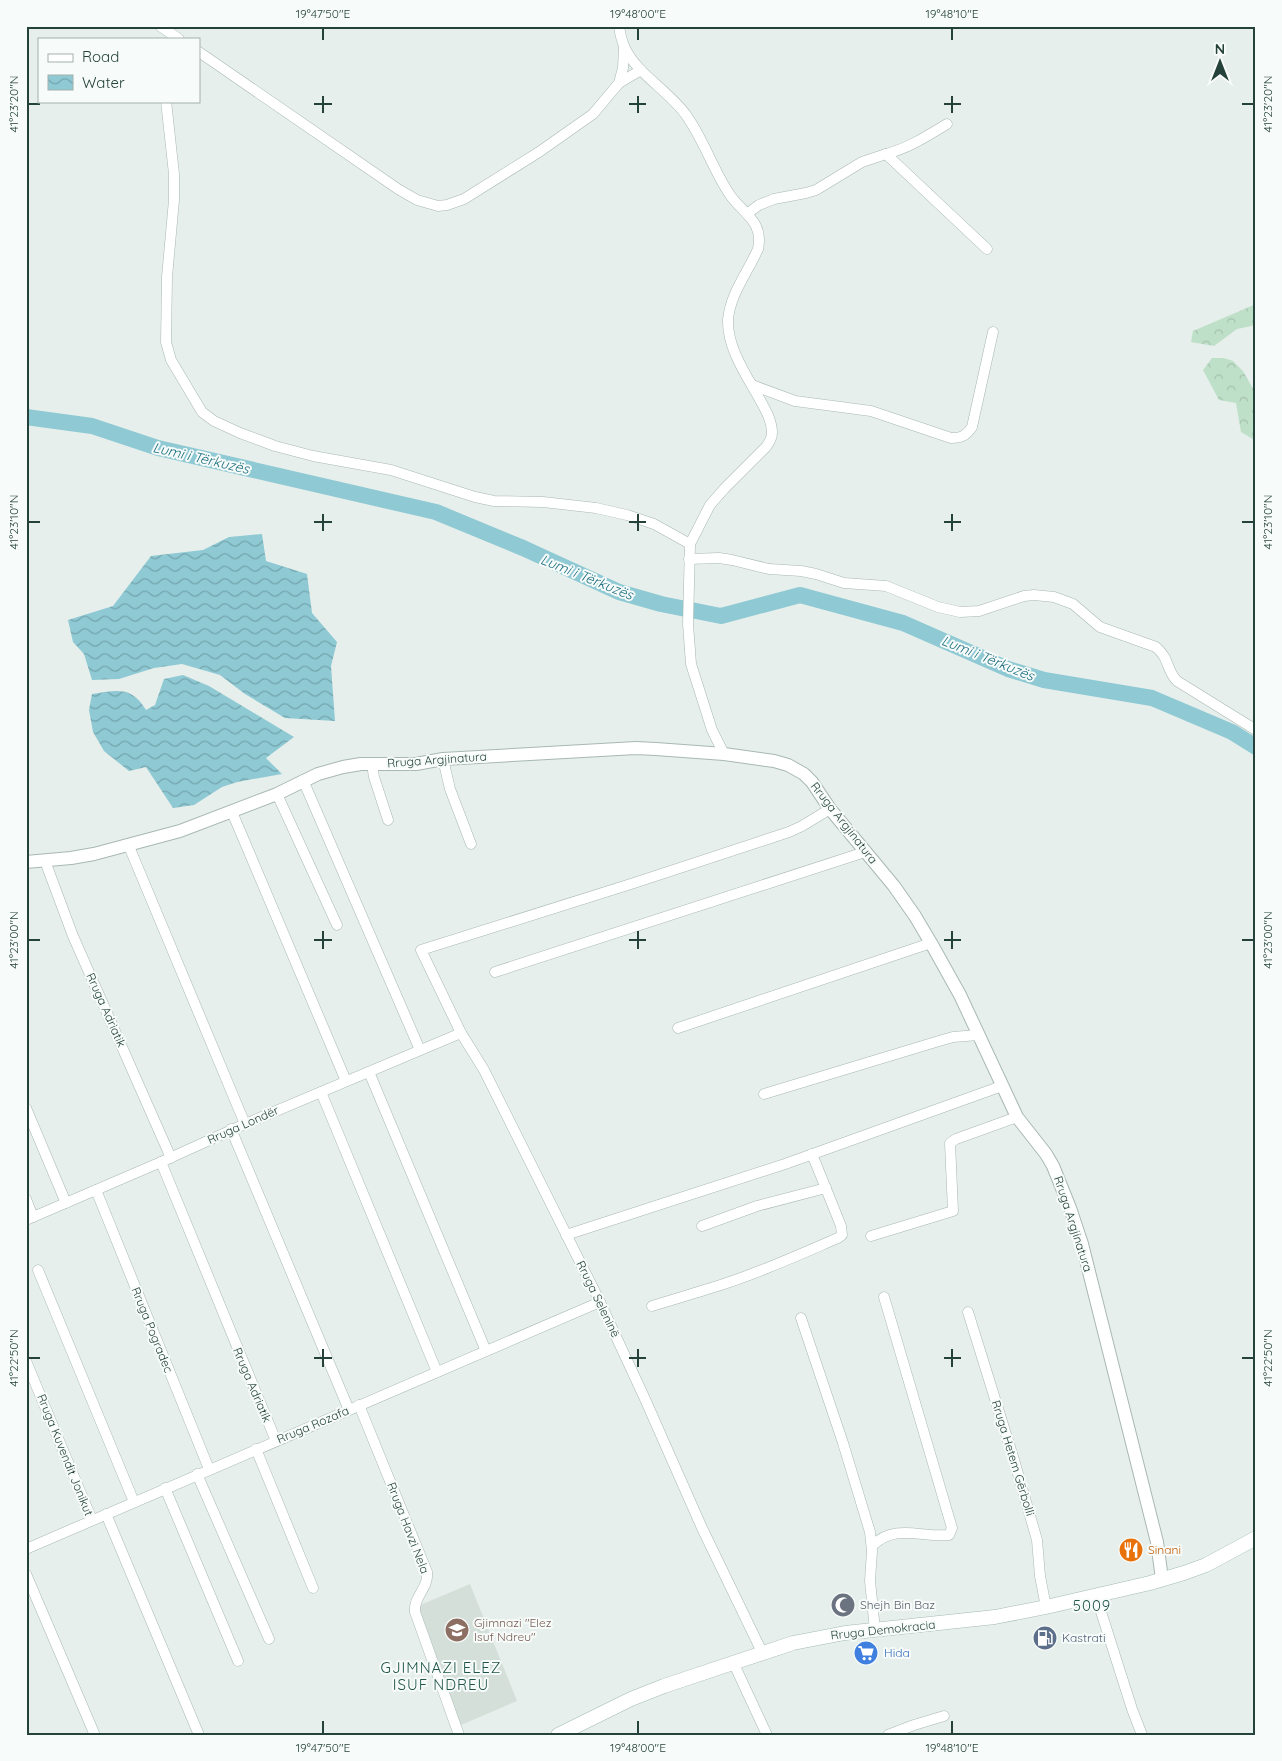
<svg xmlns="http://www.w3.org/2000/svg" width="1282" height="1761" viewBox="0 0 1282 1761" font-family="Quicksand,sans-serif">
  <style>
    .built { fill: #d4dfda }
    .forest { fill: url(#forest-crowns) }
    .water { fill: url(#water-waves) }
    .lines { fill: none; stroke-linecap: round; stroke-linejoin: round }
    .river { stroke: #8ec9d4; stroke-width: 16 }
    .minor-casing { stroke: #a8b8b2; stroke-width: 11 }
    .tertiary-casing { stroke: #a8b8b2; stroke-width: 14 }
    .secondary-casing { stroke: #a4bbb3; stroke-width: 15 }
    .minor { stroke: #fff; stroke-width: 10 }
    .tertiary { stroke: #fff; stroke-width: 12 }
    .secondary { stroke: #fff; stroke-width: 14 }
    .ticks { fill: none; stroke: #24423a; stroke-width: 2 }
    .labels { text-anchor: middle; stroke-width: 4; stroke-linejoin: round; paint-order: stroke }
    .street-label { font-size: 12px; fill: #24423a; stroke: #f7fbf9 }
    .food-label { font-size: 12px; fill: #c56008; stroke: #f7fbf9; text-anchor: start }
    .worship-label { font-size: 12px; fill: #5b616d; stroke: #f7fbf9; text-anchor: start }
    .education-label { font-size: 12px; fill: #785e54; stroke: #f7fbf9; text-anchor: start }
    .service-label { font-size: 12px; fill: #4e5e75; stroke: #f7fbf9; text-anchor: start }
    .shop-label { font-size: 12px; fill: #366cbe; stroke: #f7fbf9; text-anchor: start }
    .water-label { font-size: 14px; font-style: italic; fill: #1c6f80; stroke: #f7fbf9 }
    .quarter-label { font-size: 15px; letter-spacing: 1px; fill: #1f5548; stroke: #f7fbf9 }
    .neatline { fill: none; stroke: #24423a; stroke-width: 2 }
    .ticks-label { font-size: 12px; text-anchor: middle; fill: #24423a }
  </style>
  <defs>
    <pattern id="forest-crowns" width="20" height="18" patternUnits="userSpaceOnUse" patternTransform="scale(1.25)"><rect width="20" height="18" fill="#bfe0c8"/><path d="M2 6a3 3 0 1 1 6 0M12 15a3 3 0 1 1 6 0" fill="none" stroke="#a4c1ad"/></pattern>
    <pattern id="water-waves" width="16" height="10" patternUnits="userSpaceOnUse" patternTransform="scale(1.25)"><rect width="16" height="10" fill="#8ec9d4"/><path d="M0 5q4-4 8 0t8 0" fill="none" stroke="#74a5ad"/></pattern>
  </defs>
  <rect width="100%" height="100%" fill="#e6efeb"/>
  <path class="built" d="M470,1584L517,1701L461,1725L418,1606Z"/>
  <g class="forest">
    <path d="M1256,304V325L1237,329L1214,346L1191,342L1193,331Z"/>
    <path d="M1212,358H1224L1233,361L1243,371L1256,394V441L1241,432L1236,403L1219,400L1203,370Z"/>
  </g>
  <g class="water">
    <path d="M262,534L266,561L307,574L312,613L337,642L331,666L335,721L285,718L245,694L220,675L182,664L154,668L119,679L92,680L84,654L73,642L68,620L113,606L151,556L203,550L229,537Z"/>
    <path d="M183,675L209,686L294,737L266,758L282,774L237,782L222,787L194,805L173,808L146,767L129,771L104,751L93,732L89,710L92,694C117,690 132,686 146,710L155,705L164,679Z"/>
  </g>
  <g class="lines">
    <path class="river" d="M26,417L92,426L158,448L436,512L523,548L619,592L661,604L721,616L800,595L903,623L1008,669L1044,680L1152,698L1232,732L1256,747"/>
    <defs>
      <g id="minor">
        <path d="M160,26L179,39"/>
        <path d="M619,26C620,33 622,42 625,48C636,73 669,91 686,115C704,140 713,170 730,195C743,214 764,221 758,249C748,272 730,294 728,320C727,347 746,375 759,398C765,409 772,420 772,433C772,439 769,443 766,447L724,489L710,505L690,544L688,624L691,664L712,730L724,754"/>
        <path d="M199,52L398,189L417,200L438,206L447,205L464,199L539,152L593,114L619,83L623,68L624,48"/>
        <path d="M619,83L641,70"/>
        <path d="M166,101L174,174V200L167,277L166,342L171,360L202,412L214,421L240,433L275,446L313,456L391,470L475,497L494,501L543,502L596,508L627,515L654,524L690,544"/>
        <path d="M886,154C909,148 927,136 947,124"/>
        <path d="M748,213L759,205L774,199L806,193L816,190L862,162L886,154L987,249"/>
        <path d="M752,385L795,401L871,411L951,438C961,438 966,436 972,427L993,332"/>
        <path d="M689,559L719,558L732,560L769,569L801,571L816,574L844,583L886,586L938,607L960,612L979,611L1024,596L1034,595L1054,597L1073,604L1100,627L1156,647C1170,659 1166,670 1177,681L1256,730"/>
        <path d="M443,759L450,789L471,844"/>
        <path d="M372,764L374,777L388,820"/>
        <path d="M303,780L420,1050"/>
        <path d="M277,794L337,925"/>
        <path d="M232,812L346,1081"/>
        <path d="M128,844L245,1124"/>
        <path d="M45,861L73,936L171,1158"/>
        <path d="M495,972L865,852"/>
        <path d="M678,1028L931,943"/>
        <path d="M369,1072L486,1351"/>
        <path d="M321,1092L437,1372"/>
        <path d="M764,1094L939,1041L953,1037L978,1035"/>
        <path d="M26,1108L66,1203"/>
        <path d="M231,1129L349,1410"/>
        <path d="M161,1162L276,1441"/>
        <path d="M96,1190L209,1469"/>
        <path d="M26,1199L33,1217"/>
        <path d="M26,1220L161,1162L245,1124L461,1033"/>
        <path d="M702,1226L757,1206L826,1188"/>
        <path d="M566,1235L785,1164L1002,1086"/>
        <path d="M871,1236L953,1211L950,1143L956,1139L1017,1117"/>
        <path d="M38,1270L134,1502"/>
        <path d="M652,1306C672,1300 692,1294 711,1288C754,1275 796,1256 838,1238L842,1235L841,1226L812,1154"/>
        <path d="M968,1312L1014,1460L1037,1540L1040,1576L1046,1607"/>
        <path d="M801,1318L843,1443L870,1532L872,1551L870,1581L875,1630"/>
        <path d="M26,1361L92,1520"/>
        <path d="M359,1405L427,1572C429,1588 413,1597 415,1612L459,1735"/>
        <path d="M256,1449L313,1588"/>
        <path d="M197,1474L269,1639"/>
        <path d="M165,1488L238,1661"/>
        <path d="M106,1514L199,1735"/>
        <path d="M872,1546C895,1523 921,1538 949,1535L952,1528L884,1297"/>
        <path d="M26,1549L600,1302"/>
        <path d="M26,1574L94,1733"/>
        <path d="M1096,1596L1132,1709L1142,1735"/>
        <path d="M762,1652L702,1528L645,1399L600,1302L484,1070L461,1033L421,950L634,883L789,832L802,826L830,809"/>
        <path d="M733,1662L767,1735"/>
        <path d="M888,1735L914,1725L944,1716"/>
      </g>
      <path id="tertiary" d="M26,862L71,858L94,854L180,831L277,794L318,774L343,767L361,764H416L443,759L636,748L656,749L724,754L774,761L788,765L804,774L812,782L830,809L894,886L915,916L931,943L960,995L1017,1117L1046,1154L1053,1166L1070,1208L1082,1244L1157,1542L1162,1579"/>
      <path id="secondary" d="M558,1735L631,1699L664,1686L793,1643L845,1633L995,1617L1046,1607L1150,1583L1184,1573L1206,1565L1256,1538"/>
    </defs>
    <use href="#minor" class="minor-casing"/>
    <use href="#tertiary" class="tertiary-casing"/>
    <use href="#secondary" class="secondary-casing"/>
    <use href="#minor" class="minor"/>
    <use href="#tertiary" class="tertiary"/>
    <use href="#secondary" class="secondary"/>
  </g>
  <path class="ticks" d="M323,28V40M638,28V40M952,28V40M323,96V113M638,96V113M952,96V113M28,104H40M314,104H332M629,104H646M944,104H961M1242,104H1254M323,514V531M638,514V531M952,514V531M28,522H40M314,522H332M629,522H646M944,522H961M1242,522H1254M323,931V949M638,931V949M952,931V949M28,940H40M314,940H332M629,940H646M944,940H961M1242,940H1254M323,1349V1367M638,1349V1367M952,1349V1367M28,1358H40M314,1358H332M629,1358H646M944,1358H961M1242,1358H1254M323,1721V1734M638,1721V1734M952,1721V1734"/>
  <defs>
    <symbol id="restaurant-disc" viewBox="-11 -11 22 22"><circle r="9.5" fill="#e8710a" stroke="#f7fbf9"/><path d="M-5-6h1v4h1v-4h1v4h1v-4h1v5L-1.5 .5V6h-2V.5L-5-1ZM5-6V6H3V1.5H1.5Q1.5-4 5-6Z" fill="#fff"/></symbol>
    <symbol id="mosque-disc" viewBox="-11 -11 22 22"><circle r="9.5" fill="#6b7280" stroke="#f7fbf9"/><path d="M3.5-4.9A6 6 0 1 0 3.5 4.9A5 5 0 1 1 3.5-4.9Z" fill="#fff"/></symbol>
    <symbol id="school-disc" viewBox="-11 -11 22 22"><circle r="9.5" fill="#8d6e63" stroke="#f7fbf9"/><path d="M0-5L7-2L0 1L-7-2ZM-4 1L0 2.5L4 1V4Q0 6-4 4Z" fill="#fff"/></symbol>
    <symbol id="fuel-disc" viewBox="-11 -11 22 22"><circle r="9.5" fill="#5c6f8a" stroke="#f7fbf9"/><path d="M-5.5-6h7V0h2V4h1.3V-2.5L3-4.5l.8-.8L6-3V5H2.5V1h-1V6h-7ZM-4.2-4.7v3.2H.2V-4.7Z" fill="#fff"/></symbol>
    <symbol id="supermarket-disc" viewBox="-11 -11 22 22"><circle r="9.5" fill="#3f7fe0" stroke="#f7fbf9"/><path d="M-6-5.5h2.5l.6 2H6L4.5 2H-2.5L-4.4-4H-6ZM-1.5 3.2a1.3 1.3 0 1 0 .1 0ZM3 3.2a1.3 1.3 0 1 0 .1 0Z" fill="#fff"/></symbol>
  </defs>
  <g fill-rule="evenodd">
    <use href="#restaurant-disc" x="1117" y="1536" width="28" height="28"/>
    <use href="#mosque-disc" x="829" y="1591" width="28" height="28"/>
    <use href="#school-disc" x="443" y="1616" width="28" height="28"/>
    <use href="#fuel-disc" x="1031" y="1624" width="28" height="28"/>
    <use href="#supermarket-disc" x="852" y="1639" width="28" height="28"/>
  </g>
  <g class="labels">
    <g class="street-label">
      <text transform="translate(437 760) rotate(-4)" y="4">Rruga Argjinatura</text>
      <text transform="translate(844 823) rotate(52)" y="4">Rruga Argjinatura</text>
      <text transform="translate(106 1010) rotate(66)" y="4">Rruga Adriatik</text>
      <text transform="translate(243 1125) rotate(-24)" y="4">Rruga Londër</text>
      <text transform="translate(1073 1224) rotate(72)" y="4">Rruga Argjinatura</text>
      <text transform="translate(598 1299) rotate(64)" y="4">Rruga Seleninë</text>
      <text transform="translate(152 1330) rotate(68)" y="4">Rruga Pogradec</text>
      <text transform="translate(252 1385) rotate(67)" y="4">Rruga Adriatik</text>
      <text transform="translate(313 1425) rotate(-23)" y="4">Rruga Rozafa</text>
      <text transform="translate(65 1455) rotate(68)" y="4">Rruga Kuvendit Jonikut</text>
      <text transform="translate(1013 1458) rotate(73)" y="4">Rruga Hetem Gërbolli</text>
      <text transform="translate(408 1528) rotate(69)" y="4">Rruga Havzi Nela</text>
      <text transform="translate(883 1630) rotate(-6)" y="4">Rruga Demokracia</text>
    </g>
    <g class="food-label">
      <text x="1148" y="1554">Sinani</text>
    </g>
    <g class="worship-label">
      <text x="860" y="1609">Shejh Bin Baz</text>
    </g>
    <g class="education-label">
      <text x="474" y="1627">Gjimnazi "Elez<tspan x="474" dy="14">Isuf Ndreu"</tspan></text>
    </g>
    <g class="service-label">
      <text x="1062" y="1642">Kastrati</text>
    </g>
    <g class="shop-label">
      <text x="884" y="1657">Hida</text>
    </g>
    <g class="water-label">
      <text transform="translate(201 458) rotate(13)" y="5">Lumi i Tërkuzës</text>
      <text transform="translate(587 577) rotate(22)" y="5">Lumi i Tërkuzës</text>
      <text transform="translate(988 658) rotate(22)" y="5">Lumi i Tërkuzës</text>
    </g>
    <g class="quarter-label">
      <text x="1092" y="1611">5009</text>
      <text x="441" y="1673">GJIMNAZI ELEZ<tspan x="441" dy="17">ISUF NDREU</tspan></text>
    </g>
  </g>
  <rect width="1282" height="1761" fill="none" stroke="#f7fbf9" stroke-width="55"/>
  <rect x="38" y="38" width="162" height="65" fill="#f7fbf9" stroke="#a3b1ad"/>
  <rect x="48" y="54" width="25" height="8" fill="#ffffff" stroke="#a3b1ad"/>
  <text x="82" y="62" font-size="15" fill="#24423a">Road</text>
  <rect x="48" y="75" width="25" height="15" fill="url(#water-waves)" stroke="#a3b1ad"/>
  <text x="82" y="88" font-size="15" fill="#24423a">Water</text>
  <g transform="translate(1220 62)" stroke="#f7fbf9" stroke-width="4" paint-order="stroke">
  <path d="M0-4L9 19L0 12L-9 19Z" fill="#24423a"/>
  <text y="-8" font-size="14" font-weight="bold" text-anchor="middle" fill="#24423a">N</text>
  </g>
  <rect x="28" y="28" width="1226" height="1706" class="neatline"/>
  <g class="ticks-label">
    <text x="323" y="18">19°47'50"E</text>
    <text x="638" y="18">19°48'00"E</text>
    <text x="952" y="18">19°48'10"E</text>
    <text transform="translate(14 104) rotate(-90)" y="4">41°23'20"N</text>
    <text transform="translate(1268 104) rotate(-90)" y="4">41°23'20"N</text>
    <text transform="translate(14 522) rotate(-90)" y="4">41°23'10"N</text>
    <text transform="translate(1268 522) rotate(-90)" y="4">41°23'10"N</text>
    <text transform="translate(14 940) rotate(-90)" y="4">41°23'00"N</text>
    <text transform="translate(1268 940) rotate(-90)" y="4">41°23'00"N</text>
    <text transform="translate(14 1358) rotate(-90)" y="4">41°22'50"N</text>
    <text transform="translate(1268 1358) rotate(-90)" y="4">41°22'50"N</text>
    <text x="323" y="1752">19°47'50"E</text>
    <text x="638" y="1752">19°48'00"E</text>
    <text x="952" y="1752">19°48'10"E</text>
  </g>
</svg>
